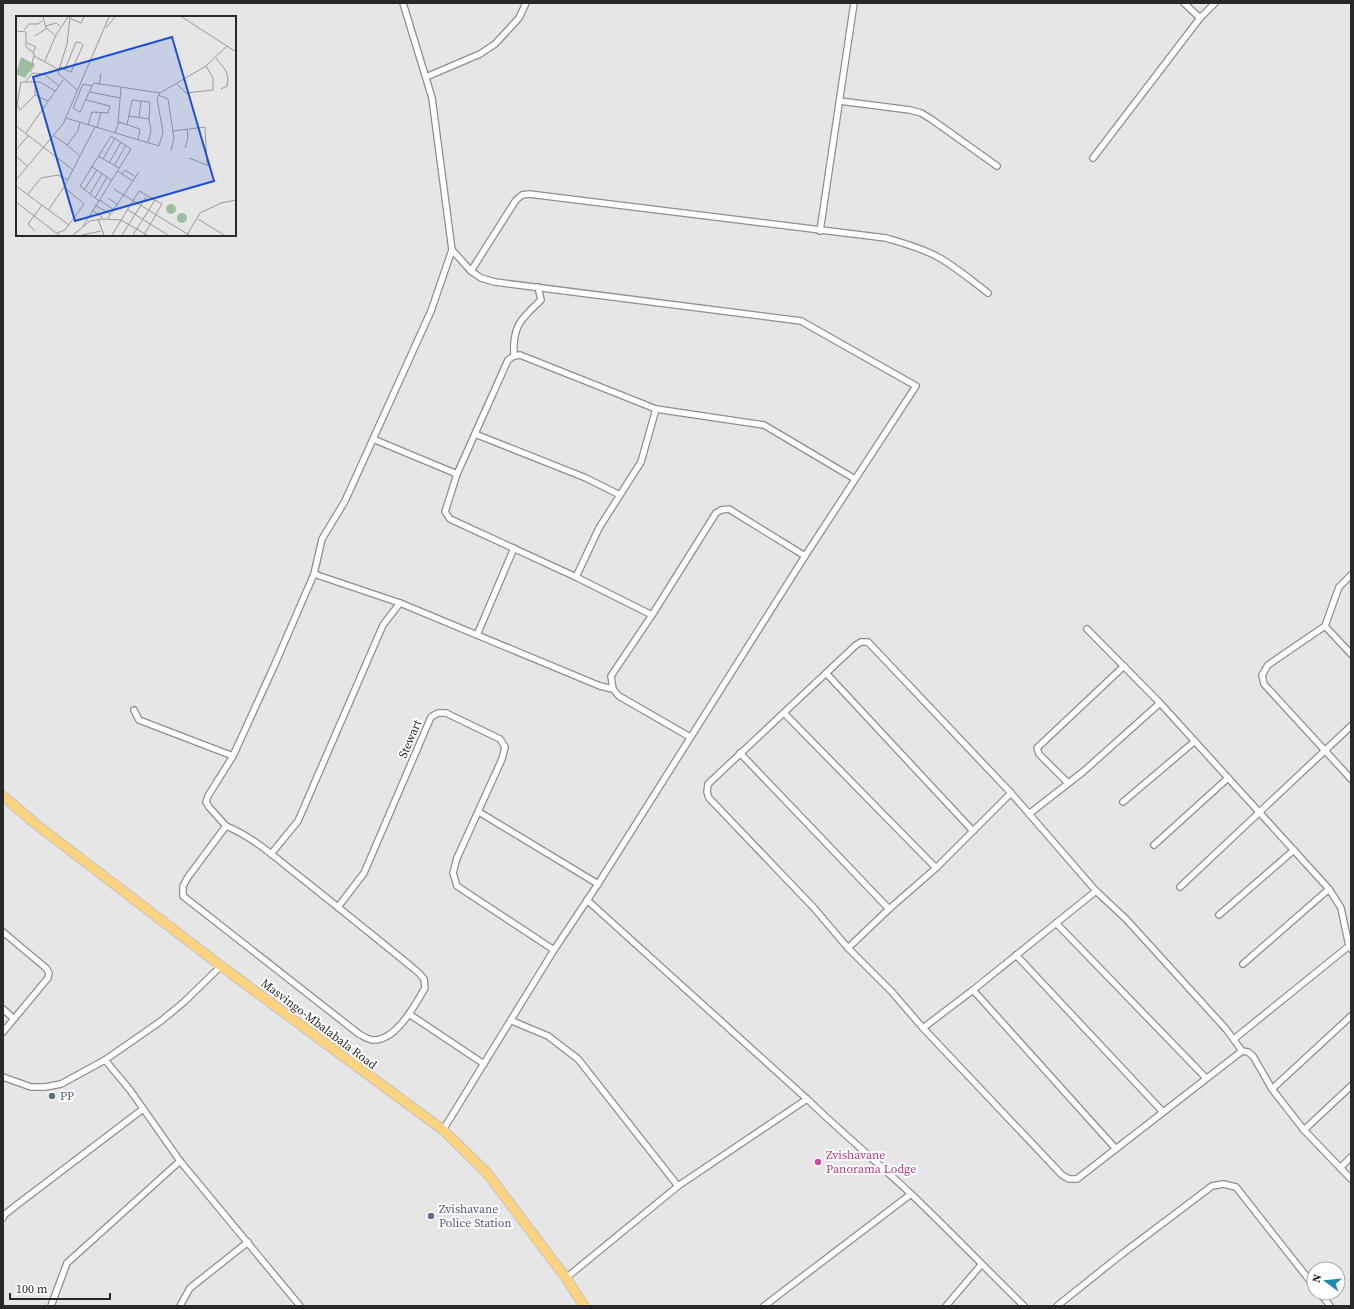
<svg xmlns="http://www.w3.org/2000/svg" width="1354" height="1309" viewBox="0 0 1354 1309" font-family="'Source Serif 4',serif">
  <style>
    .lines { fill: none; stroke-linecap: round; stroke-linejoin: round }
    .minor-casing { stroke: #8e8e8f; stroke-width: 8 }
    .trunk-casing { stroke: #c3c3c3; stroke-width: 11 }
    .minor { stroke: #fff; stroke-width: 5.5 }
    .trunk { stroke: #fcd37e; stroke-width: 9 }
    .service-dot { fill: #5c6f8a; stroke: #fff; stroke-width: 1.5 }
    .hotel-dot { fill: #d1479c; stroke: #fff; stroke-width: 1.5 }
    .labels { text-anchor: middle; stroke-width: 4; stroke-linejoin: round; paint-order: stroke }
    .street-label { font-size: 12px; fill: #282829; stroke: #fff }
    .service-label { font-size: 12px; fill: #4e5e75; stroke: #fff; text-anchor: start }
    .hotel-label { font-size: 12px; fill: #b23c85; stroke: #fff; text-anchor: start }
    .inset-road { fill: none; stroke: #9a9a9b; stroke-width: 1 }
    .view { fill: #1d4ed8; fill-opacity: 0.15; stroke: #1d4ed8; stroke-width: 2 }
    .inset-edge { fill: none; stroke: #282829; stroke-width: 2 }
  </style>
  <rect width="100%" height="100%" fill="#e6e6e7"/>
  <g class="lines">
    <defs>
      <g id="minor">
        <path d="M403,3L432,98L452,250L471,271L481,278L495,282L801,321L916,386L805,556L598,884L554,950L443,1130"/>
        <path d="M1184,3L1200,18"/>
        <path d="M426,77L480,54L495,44L519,18L526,3"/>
        <path d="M840,101L910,110L921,113L931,119L997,166"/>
        <path d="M1093,158L1200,18L1215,3"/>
        <path d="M820,231L854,3"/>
        <path d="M471,271L516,200L522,195L529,194L886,238C903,243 922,248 938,257C956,267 972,281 988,293"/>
        <path d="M514,356C512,326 521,319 541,300L538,287"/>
        <path d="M475,434L586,478L620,495"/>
        <path d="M373,439L457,474"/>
        <path d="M314,574L400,603L600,686L613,689"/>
        <path d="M1351,575L1339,587L1325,626L1268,665L1262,675L1264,684L1351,779"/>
        <path d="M576,577L599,528L641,462L656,409L764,425L855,479"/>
        <path d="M652,615L576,577L450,519L445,512L457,474L508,360L514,356L520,355L656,409"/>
        <path d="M1325,626L1351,654"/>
        <path d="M1087,629L1160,703L1329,889L1341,908L1349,946L1351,949"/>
        <path d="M477,635L514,548"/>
        <path d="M826,673L973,831"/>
        <path d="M134,710L139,720L233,756"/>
        <path d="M784,713L936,868"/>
        <path d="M690,737L619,696L613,689L611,676L652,615L716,513L721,510L729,509L805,556"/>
        <path d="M740,753L889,909"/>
        <path d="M1068,783L1039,754L1037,748L1124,666"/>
        <path d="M1123,802L1195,741"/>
        <path d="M479,812L598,884"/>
        <path d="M1029,814L1084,771L1160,703"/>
        <path d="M226,826C253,837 276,858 299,876C339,908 379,940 419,973L424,979L425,988C415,1005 396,1041 373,1040C369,1040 363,1036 359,1034L183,896V886L188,877Z"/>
        <path d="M226,826L209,807L206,802L208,796L233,756L275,664L314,574L322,539L345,501L431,311L452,250"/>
        <path d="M1154,845L1228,778"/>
        <path d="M271,854L298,821L383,625L400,603"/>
        <path d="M1180,887L1351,726"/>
        <path d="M587,900L807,1099C840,1131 876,1161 910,1193C949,1230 986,1269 1024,1306"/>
        <path d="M338,907L364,873L431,717L438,713H446L500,739L505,747L502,759L457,858L453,873L457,886L554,950"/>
        <path d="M1219,915L1294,850"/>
        <path d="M1056,923L1206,1078"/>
        <path d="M3,932L46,968L49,973L48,978L3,1032"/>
        <path d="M848,948L889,909L936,868L1011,793"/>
        <path d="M1016,955L1163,1112"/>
        <path d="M1243,964L1329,889"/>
        <path d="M973,990L1116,1149"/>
        <path d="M3,1009L13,1018"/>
        <path d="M409,1014L484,1064"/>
        <path d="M512,1021L548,1036L578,1059L678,1186L566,1278"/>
        <path d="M923,1028L973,990L1096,891"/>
        <path d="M1234,1039L1349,946"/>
        <path d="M1242,1051L1226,1029L1126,919L1096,891L1011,793L868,642H861L856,645L708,784L707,792L709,798L814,908L848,948L891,991L923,1028L1062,1175L1069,1179H1077L1242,1051L1248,1052L1253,1056L1272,1089L1304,1130L1351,1179"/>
        <path d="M105,1060L130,1090L180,1161L300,1306"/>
        <path d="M3,1077L31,1087H45L61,1084L105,1060L161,1021L184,1002L221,966"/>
        <path d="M1272,1089L1351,1016"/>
        <path d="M1304,1130L1351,1086"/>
        <path d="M1340,1168L1351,1157"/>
        <path d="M678,1186L807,1099"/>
        <path d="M3,1218L4,1215L18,1204L143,1109"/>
        <path d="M1320,1293L1330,1306"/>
        <path d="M51,1306L67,1263L180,1161"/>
        <path d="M180,1306L190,1288L248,1242"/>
        <path d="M764,1306L911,1194"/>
        <path d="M946,1306L981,1265"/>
        <path d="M1057,1306L1122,1254L1212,1186L1223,1184L1236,1187L1314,1286"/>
      </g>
      <path id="trunk" d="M3,796L37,825L221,966L443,1130L487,1173L566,1278L584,1306"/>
    </defs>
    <use href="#minor" class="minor-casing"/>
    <use href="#trunk" class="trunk-casing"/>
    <use href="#minor" class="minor"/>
    <use href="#trunk" class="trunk"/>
  </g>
  <g class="service-dot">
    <circle cx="52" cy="1096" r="4"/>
    <circle cx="431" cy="1216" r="4"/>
  </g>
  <circle class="hotel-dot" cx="818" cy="1162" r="4"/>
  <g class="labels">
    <g class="street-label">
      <text transform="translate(410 739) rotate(-67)" y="4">Stewart</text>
      <text transform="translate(319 1024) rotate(37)" y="4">Masvingo-Mbalabala Road</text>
    </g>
    <g class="service-label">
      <text x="60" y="1100">PP</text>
      <text x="439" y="1213">Zvishavane<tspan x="439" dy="14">Police Station</tspan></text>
    </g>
    <g class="hotel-label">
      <text x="826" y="1159">Zvishavane<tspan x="826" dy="14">Panorama Lodge</tspan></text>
    </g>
  </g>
  <g transform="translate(16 16)">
    <rect width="220" height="220" fill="#e6e6e7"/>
    <path d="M5,41L18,48L9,62L0,58ZM150 193a5 5 0 1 1 10 0a5 5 0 1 1-10 0ZM161 202a5 5 0 1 1 10 0a5 5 0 1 1-10 0Z" fill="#9dbea0"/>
    <path class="inset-road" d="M27,1L30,12L39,19M54,1L51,28L42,57L61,74M166,1L220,36M53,2L65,7L68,1M30,10L40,7L44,10M90,12L99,1M8,14L13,8H22L26,5M0,15L10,16V31L18,37V40L42,53M19,20L31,12M11,27L20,31L17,36M200,42L210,55L212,62L211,70L205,73M29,45L40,19L52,1M43,51L55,56L67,29L65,27L60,26L49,53M14,56L18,49L16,46L18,40M10,65L16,57L28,58L43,70M19,66V79L32,85M67,68L76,70L64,96L57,92ZM161,68L170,77L197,74V62L190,50M83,69L85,57M76,70L78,67L144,77M74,76L104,82M19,79L4,94L1,89L5,66H24L39,75M142,79L152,83L158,122L155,135M70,84L94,90L92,97L76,96L72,109M113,100L133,103L135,115L132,126M50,102L143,130L147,116L141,82L144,77L190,50L211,30M123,102L125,85M102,107L105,72M111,109L116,84L134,86L133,103M0,110L57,154M81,111L85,97M157,115L189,111L191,149M10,117L47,64M99,117L103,106L124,113L122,123M38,120L51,129L62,115L64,106M51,129L64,140M169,132L172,122L171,113M0,134L12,120M0,140L11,150M82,140L103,152M173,142L193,150M87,143L99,122M93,147L105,126M75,150L95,164M98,150L110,129M101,155L117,165M106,158L109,154L120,161M0,164L47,108L93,1M0,170L53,209M98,173L173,219M68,174L81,154M12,178L25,162L42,159L52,164M74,178L86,158M79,182L91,161M92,182L102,189M84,184L97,193M0,186L43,219M79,189L94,198M33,193L48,171L79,111M76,194L87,202M112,194L152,219M92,202L123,156M82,203L88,219M182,203L208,219M67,210L83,185L64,170L95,120L115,133L83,185M19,215L12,208L26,189M41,217L49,214L68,188L48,171M57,219L74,205L86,203L105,204L131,219M66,219L85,215M96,219L123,175L146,188L128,219M106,219L130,181M117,219L139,184M171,219L184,197L205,187L220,184"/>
    <path class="view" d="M156,21L198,165L59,205L17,61Z"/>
    <rect width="220" height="220" class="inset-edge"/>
  </g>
  <rect width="1354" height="1309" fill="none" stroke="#282829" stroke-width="8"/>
  <g transform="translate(1326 1281) rotate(286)"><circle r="19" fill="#ffffff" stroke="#a9a9a9"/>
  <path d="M0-3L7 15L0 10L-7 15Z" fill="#1b8ab0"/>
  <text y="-6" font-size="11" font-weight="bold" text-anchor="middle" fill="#282829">N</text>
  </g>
  <path d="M10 1293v6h100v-6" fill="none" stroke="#282829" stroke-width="2"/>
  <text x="16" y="1293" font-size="12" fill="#282829" stroke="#ffffff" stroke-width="3" paint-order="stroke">100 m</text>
</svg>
